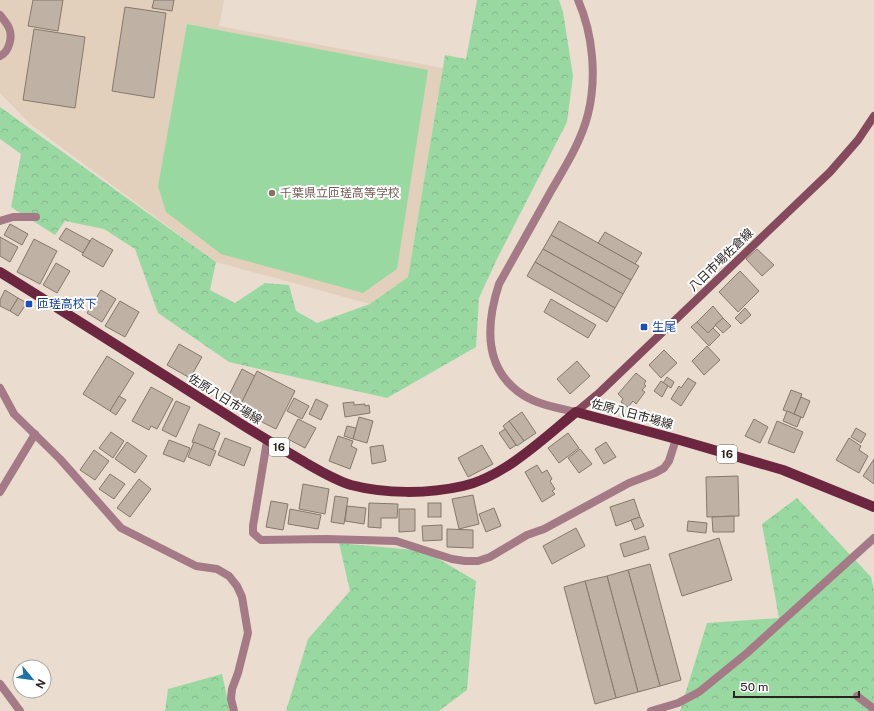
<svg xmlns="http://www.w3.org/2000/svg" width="874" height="711" viewBox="0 0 874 711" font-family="'Public Sans','Noto Sans JP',sans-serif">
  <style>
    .built { fill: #e2d0bd }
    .forest { fill: url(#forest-crowns) }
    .park { fill: #99d9a1 }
    .building { fill: #bfb2a5; stroke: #85786c }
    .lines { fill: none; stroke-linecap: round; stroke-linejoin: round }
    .service { stroke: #a47a86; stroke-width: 8 }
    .minor { stroke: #a47a86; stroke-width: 8 }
    .tertiary { stroke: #a47a86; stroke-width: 8 }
    .secondary { stroke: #854a5c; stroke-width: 8 }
    .primary { stroke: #6c263f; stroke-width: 10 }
    .education-dot { fill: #8d6e63; stroke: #fff; stroke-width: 1.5 }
    .transit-dot { fill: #1a4fb4; stroke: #fff; stroke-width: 1.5 }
    .labels { text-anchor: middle; stroke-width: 4; stroke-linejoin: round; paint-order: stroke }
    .shield { fill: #fff; stroke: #696662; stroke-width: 1 }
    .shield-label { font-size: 11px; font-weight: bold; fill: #29241f }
    .education-label { font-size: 12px; fill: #785e54; stroke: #fff; text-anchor: start }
    .street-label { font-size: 12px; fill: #29241f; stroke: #fff }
    .transit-label { font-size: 12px; fill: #164399; stroke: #fff; text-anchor: start }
  </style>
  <defs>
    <pattern id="forest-crowns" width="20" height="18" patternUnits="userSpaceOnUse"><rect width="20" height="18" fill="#99d9a1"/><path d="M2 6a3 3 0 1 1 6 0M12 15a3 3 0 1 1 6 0" fill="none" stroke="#84ba8a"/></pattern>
  </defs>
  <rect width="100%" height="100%" fill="#eadcce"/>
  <path class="built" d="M0,0H224L219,26L443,68L408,277L370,304L216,262L30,124L0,93Z"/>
  <g class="forest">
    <path d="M477,0H559L563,12L573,76L567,122L497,259L479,298L476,347L387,398L229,362L158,313L135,249L104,229L65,221L55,235L11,207L21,154L0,139V107L216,262L210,290L235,303L265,283L289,285L296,311L317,323L370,304L408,277L445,55L466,59Z"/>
    <path d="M797,498L871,577L874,590V711H680L707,623L779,618L762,524Z"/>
    <path d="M339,543L425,551L476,581L467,690L439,711H286L308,639L350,591Z"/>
    <path d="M222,674L230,711H165L168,689Z"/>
  </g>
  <path class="park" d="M187,24L428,70L397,269L363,293L221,254L166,212L158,186Z"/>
  <g class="building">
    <path d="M33,0H63L58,31L28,26Z"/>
    <path d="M154,0H174L172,11L152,8Z"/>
    <path d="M125,7L166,13L154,98L112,91Z"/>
    <path d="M34,29L85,37L75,108L23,100Z"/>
    <path d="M559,221L639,266L631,280L551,235Z"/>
    <path d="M10,224L28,234L22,245L4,235Z"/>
    <path d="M66,228L90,241L83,253L59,239Z"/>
    <path d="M605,232L642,253L635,264L598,243Z"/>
    <path d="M551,235L631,280L623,294L543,249Z"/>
    <path d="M0,237L18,247L10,262L0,256Z"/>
    <path d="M92,238L113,250L103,267L82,255Z"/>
    <path d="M34,239L57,251L40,284L17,272Z"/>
    <path d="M543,249L623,294L615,308L535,262Z"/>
    <path d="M757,249L774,265L762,276L746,259Z"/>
    <path d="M535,262L615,308L607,322L527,276Z"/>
    <path d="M56,263L70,271L57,293L43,285Z"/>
    <path d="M740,271L759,291L738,312L719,292Z"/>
    <path d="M5,290L18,298L10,311L0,306V300Z"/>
    <path d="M101,290L116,299L102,322L87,313Z"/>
    <path d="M18,298L27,303L18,316L10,311Z"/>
    <path d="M551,299L596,325L588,338L544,312Z"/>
    <path d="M120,301L139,312L125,337L105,326Z"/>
    <path d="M713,306L723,318L708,333L697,322Z"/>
    <path d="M745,308L751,315L741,324L735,318Z"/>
    <path d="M723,318L731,326L723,333L715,325Z"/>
    <path d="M697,322L708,333L713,328L720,335L709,346L691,327Z"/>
    <path d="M179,344L202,357L190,378L167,365Z"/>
    <path d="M707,346L720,360L704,375L692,361Z"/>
    <path d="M664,350L677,363L661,378L649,365Z"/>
    <path d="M107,356L134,373L110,411L83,394Z"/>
    <path d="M577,361L590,376L570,394L557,379Z"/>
    <path d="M242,369L255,376L238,410L225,403Z"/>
    <path d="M257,371L295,391L276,429L238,410Z"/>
    <path d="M636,373L646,381L644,384L646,386L642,390L645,392L636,404L633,401L628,407L621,402L623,399L618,394Z"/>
    <path d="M667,377L674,382L671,388L663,383Z"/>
    <path d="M688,378L696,383L681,406L671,399L679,386L681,388Z"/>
    <path d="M661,381L668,386L662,397L654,391Z"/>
    <path d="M151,387L173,399L157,429L151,426L149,430L132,421Z"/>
    <path d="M791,390L802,394L794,414L783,410Z"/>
    <path d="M119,396L126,400L116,415L110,411Z"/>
    <path d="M801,397L810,401L803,418L794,414Z"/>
    <path d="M294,398L309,406L302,419L287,411Z"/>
    <path d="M316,399L328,405L321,420L309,414Z"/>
    <path d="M176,401L190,407L176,437L162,430Z"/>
    <path d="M354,402V405L365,404V406L369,405L370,413L345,417L343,403Z"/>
    <path d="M787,411L801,417L797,427L783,421Z"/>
    <path d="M522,412L536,433L524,441L509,421Z"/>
    <path d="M359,417L373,421L367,443L353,439Z"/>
    <path d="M298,419L316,428L305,448L288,439Z"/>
    <path d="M754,419L768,427L760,443L745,436Z"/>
    <path d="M509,421L524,441L517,446L503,426Z"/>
    <path d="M777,421L803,432L794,453L768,443Z"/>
    <path d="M199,424L220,433L213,450L192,442Z"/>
    <path d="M347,426L356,428L353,439L344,436Z"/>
    <path d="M856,428L866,434L861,443L851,437Z"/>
    <path d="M505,429L516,445L510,449L499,433Z"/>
    <path d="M111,432L124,441L113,458L99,448Z"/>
    <path d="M568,433L579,448L559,463L548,448Z"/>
    <path d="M338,436L353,441L351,446L357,449L350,469L329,461Z"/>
    <path d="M225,438L251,448L244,466L218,455Z"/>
    <path d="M849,438L861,446L859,450L868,456L859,473L836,460Z"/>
    <path d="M169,440L190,448L184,462L163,454Z"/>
    <path d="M127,442L147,456L135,473L115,459Z"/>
    <path d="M194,442L216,451L210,466L188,457Z"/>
    <path d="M606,442L616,457L604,464L595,449Z"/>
    <path d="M383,445L386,461L372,464L370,447Z"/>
    <path d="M482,445L493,464L468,477L458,458Z"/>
    <path d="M580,449L592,464L579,473L568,458Z"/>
    <path d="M94,450L109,461L95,480L80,470Z"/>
    <path d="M874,459V484L863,476Z"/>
    <path d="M537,465L542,473L547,470L552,479L550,481L555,489L552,491L555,494L542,502L525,472Z"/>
    <path d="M110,474L125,484L114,499L99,489Z"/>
    <path d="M738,476L739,516L707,517L706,477Z"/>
    <path d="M139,479L151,489L130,517L117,508Z"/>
    <path d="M303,484L329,489L325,514L299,509Z"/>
    <path d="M473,495L479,524L459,529L452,499Z"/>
    <path d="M335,496L348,498L344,524L331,522Z"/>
    <path d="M634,499L640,517L616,526L610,507Z"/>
    <path d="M271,501L288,504L283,530L266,527Z"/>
    <path d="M369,503L398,504L397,518H381V528L368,527Z"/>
    <rect x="428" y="503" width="13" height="14"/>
    <path d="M347,506L366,508L364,524L345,521Z"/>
    <path d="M494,508L501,526L486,532L479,514Z"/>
    <path d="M290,509L321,515L318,529L288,524Z"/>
    <path d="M399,509H415V531L399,532Z"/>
    <path d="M734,516V532H713L712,517Z"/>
    <path d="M640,517L644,526L635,530L631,520Z"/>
    <path d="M688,521L707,523L706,533L687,531Z"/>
    <path d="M442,525V540L423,541L422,526Z"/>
    <path d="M576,528L585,546L552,564L543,546Z"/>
    <path d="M447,529L473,530V548L447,547Z"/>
    <path d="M645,536L649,549L624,557L620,544Z"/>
    <path d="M719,538L732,580L682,596L669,554Z"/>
    <path d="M650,564L681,680L660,686L628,570Z"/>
    <path d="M628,570L660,686L638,692L607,576Z"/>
    <path d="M607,576L638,692L616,698L585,581Z"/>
    <path d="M585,581L616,698L595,704L564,587Z"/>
  </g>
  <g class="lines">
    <g class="service">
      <path d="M0,15C3,19 7,23 9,28C13,37 9,52 0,56"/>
      <path d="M0,221L13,217H36"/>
    </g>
    <g class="minor">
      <path d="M0,388L14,414L60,459L121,528L196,566L217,569L229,576L237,586L242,597L248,633L238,673L232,689L231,699L234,711"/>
      <path d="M267,441L253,526V533L261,540L326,539L396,541L452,559L465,561H478L490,557L527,535L544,529L629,483L655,473L664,468L669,461L676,439"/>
      <path d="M0,492L35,434"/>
      <path d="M0,684L20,711"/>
      <path d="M857,696L874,709"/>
      <path d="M651,711L678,703L699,692L747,653L874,538"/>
    </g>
    <path class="tertiary" d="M576,412C558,408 539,405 523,395C483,369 486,324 499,284C516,253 534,222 551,191C565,167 581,142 588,114C597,78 593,34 578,0"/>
    <path class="secondary" d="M576,412L600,392L830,172L858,140L874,116"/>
    <path class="primary" d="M0,272C76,319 151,367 227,415C253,432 279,447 306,463C320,471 335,480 351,485C385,494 428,494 463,486C504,477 544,438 576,412L676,439L783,470L874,507"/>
  </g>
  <circle class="education-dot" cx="272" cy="193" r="4"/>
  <g class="transit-dot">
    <rect x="25" y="300" width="8" height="8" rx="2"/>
    <rect x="640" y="323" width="8" height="8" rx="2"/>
  </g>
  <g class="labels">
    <g class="shield">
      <rect x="269" y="438" width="20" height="18" rx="3"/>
      <rect x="717" y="445" width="20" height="18" rx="3"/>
    </g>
    <g class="shield-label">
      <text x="279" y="451">16</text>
      <text x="727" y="458">16</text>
    </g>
    <g class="education-label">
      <text x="280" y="197">千葉県立匝瑳高等学校</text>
    </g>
    <g class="street-label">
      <text transform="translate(721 260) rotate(-44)" y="4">八日市場佐倉線</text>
      <text transform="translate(225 399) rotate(32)" y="4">佐原八日市場線</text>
      <text transform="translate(632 414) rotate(15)" y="4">佐原八日市場線</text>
    </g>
    <g class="transit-label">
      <text x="37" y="308">匝瑳高校下</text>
      <text x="652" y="331">生尾</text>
    </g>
  </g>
  <g transform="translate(32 679) rotate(119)"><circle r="19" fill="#ffffff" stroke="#a9a7a5"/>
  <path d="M0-3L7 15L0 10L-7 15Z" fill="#1f72a2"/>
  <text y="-6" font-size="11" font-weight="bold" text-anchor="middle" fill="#29241f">N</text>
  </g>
  <path d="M734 691v6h125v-6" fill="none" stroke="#29241f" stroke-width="2"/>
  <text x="740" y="691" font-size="12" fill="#29241f" stroke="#ffffff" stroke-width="3" paint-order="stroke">50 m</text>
</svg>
